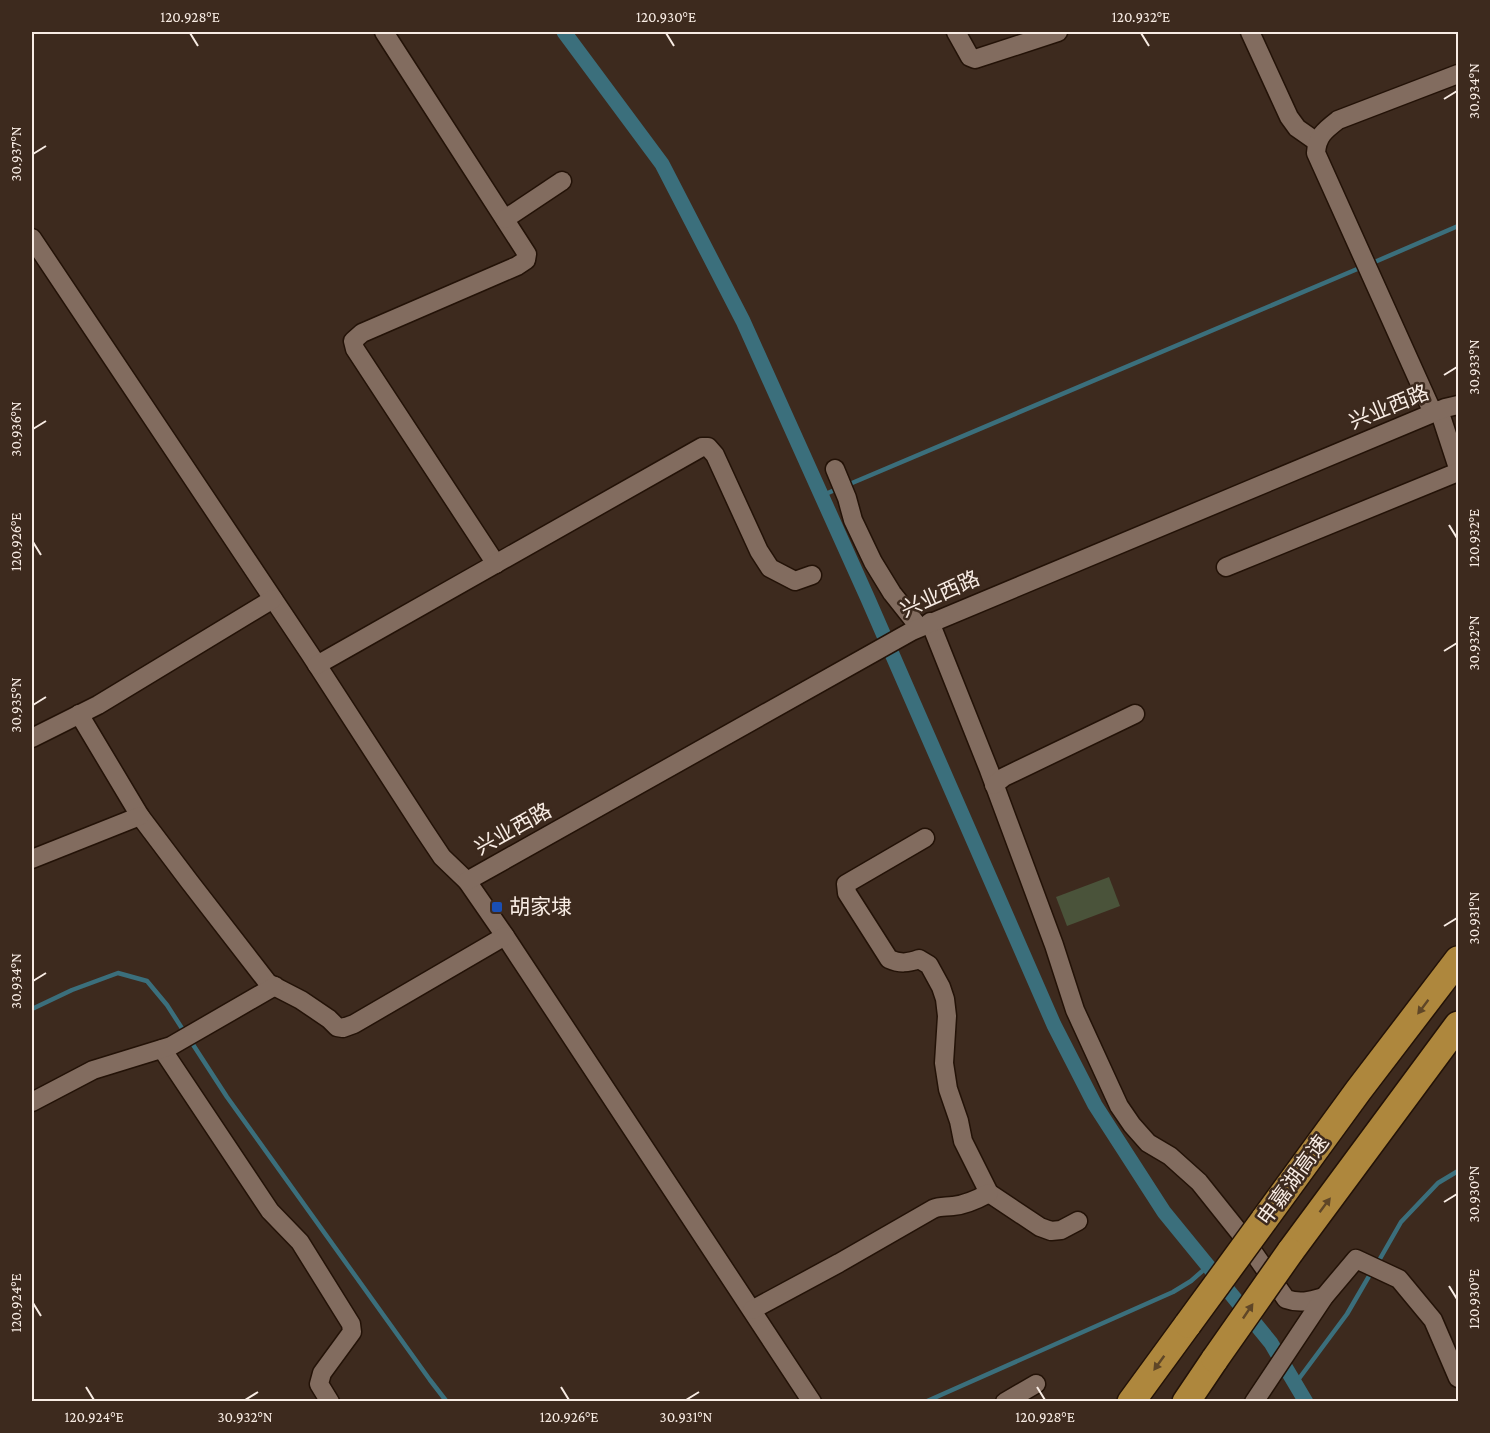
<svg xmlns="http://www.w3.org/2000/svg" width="1490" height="1433" viewBox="0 0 1490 1433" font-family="'Crimson Pro','Noto Sans SC',serif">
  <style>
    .green { fill: #4a533a }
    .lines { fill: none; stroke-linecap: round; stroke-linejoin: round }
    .stream { stroke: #3b6f7c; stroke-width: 4.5 }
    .canal { stroke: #3b6f7c; stroke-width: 15 }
    .minor-casing { stroke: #231207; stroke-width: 21 }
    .highway-casing { stroke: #231207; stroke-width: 30 }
    .minor { stroke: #826c5f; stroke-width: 18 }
    .highway { stroke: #ae873d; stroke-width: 27 }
    .highway-bridge-casing { stroke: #231207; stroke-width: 30; stroke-linecap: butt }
    .highway-bridge { stroke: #ae873d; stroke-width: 27 }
    .oneway { fill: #5f4627 }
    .ticks { fill: none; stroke: #f8ece4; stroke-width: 2 }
    .transit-dot { fill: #1a4fb4; stroke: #3d2a1e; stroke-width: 2 }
    .labels { text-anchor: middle; stroke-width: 5; stroke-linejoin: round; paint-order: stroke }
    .street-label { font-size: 21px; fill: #f8ece4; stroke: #3d2a1e }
    .poi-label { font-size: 21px; fill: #f8ece4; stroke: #3d2a1e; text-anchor: start }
    .neatline { fill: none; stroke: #f8ece4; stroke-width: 2 }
    .ticks-label { font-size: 15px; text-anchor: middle; fill: #f8ece4 }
  </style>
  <rect width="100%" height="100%" fill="#3d2a1e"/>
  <path class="green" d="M1109,877L1120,906L1067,926L1056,897Z"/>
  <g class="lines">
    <g class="stream">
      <path d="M1370,264L1458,226"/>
      <path d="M845,486L1362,267"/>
      <path d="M821,496L837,489"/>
      <path d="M32,1009L72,990L118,973L147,981L167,1005L185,1033"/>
      <path d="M190,1040L227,1097L430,1380L447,1402"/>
      <path d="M1377,1264L1401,1222L1438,1183L1458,1171"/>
      <path d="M1295,1384L1347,1314L1372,1271"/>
      <path d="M925,1402L1173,1292L1191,1281L1208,1266"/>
    </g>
    <path class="canal" d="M564,32L662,164L743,321L868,599L1054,1025L1095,1105L1164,1212L1271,1343L1306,1402"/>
    <defs>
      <g id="minor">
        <path d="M384,32L527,254L526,260L517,266L362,333L353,341L355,349L496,564"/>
        <path d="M956,32L970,57L975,59L1058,32"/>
        <path d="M1250,32L1289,117L1297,128L1317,142"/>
        <path d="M505,219L562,181"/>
        <path d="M32,238L310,654L424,830L442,857L467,881L505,936L812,1402"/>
        <path d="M1439,410L1458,468"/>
        <path d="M1433,413L1316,153C1317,136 1325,130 1338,120L1458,74"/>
        <path d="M835,469L847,498L853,520L873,562L892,593L919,627"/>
        <path d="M1226,567L1458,472"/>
        <path d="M930,622L989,770L1054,945L1075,1010L1119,1106L1132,1125L1148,1143L1170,1156L1199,1182L1239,1232L1286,1299C1300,1304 1310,1301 1324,1297"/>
        <path d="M317,665L702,447H708L715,455L759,551L770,568L795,581L812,575"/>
        <path d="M79,714L140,816L189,881L268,983L301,1000L329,1019L337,1027L343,1028L354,1024L505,936"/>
        <path d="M32,738L98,705L273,599"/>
        <path d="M994,785L1004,777L1135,714"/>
        <path d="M925,838L846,884L847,893L889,959C900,964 908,963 919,959L929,965L941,987L945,999L947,1016L944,1063L948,1089L959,1121L963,1141L989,1193L1040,1227L1051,1231L1061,1230L1078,1221"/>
        <path d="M32,859L140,816"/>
        <path d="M467,881L912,631L1445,408L1458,405"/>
        <path d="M162,1049L270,1211L300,1242L351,1324L352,1332L322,1373L319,1384L330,1402"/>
        <path d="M32,1102L93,1070L171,1046L275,986"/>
        <path d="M752,1310L839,1263L933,1209C940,1206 945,1207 953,1206C965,1205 978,1199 989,1193"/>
        <path d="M1005,1402L1036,1384"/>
        <path d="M1254,1402L1324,1297L1356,1259L1399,1279L1433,1320L1458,1378"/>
      </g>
      <g id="highway">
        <path d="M1264,1220L1358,1091L1458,960"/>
        <path d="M1290,1252L1458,1025"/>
        <path d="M1131,1402L1188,1324"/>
        <path d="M1186,1402L1215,1359"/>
      </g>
    </defs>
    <use href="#minor" class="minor-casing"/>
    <use href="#highway" class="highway-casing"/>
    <use href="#minor" class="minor"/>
    <use href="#highway" class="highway"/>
    <defs>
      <g id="highway-bridge">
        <path d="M1188,1324L1264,1220"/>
        <path d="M1215,1359L1290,1252"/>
      </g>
    </defs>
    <use href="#highway-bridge" class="highway-bridge-casing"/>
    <use href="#highway-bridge" class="highway-bridge"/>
  </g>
  <defs><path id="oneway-solid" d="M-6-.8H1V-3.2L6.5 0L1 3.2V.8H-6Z" transform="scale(1.5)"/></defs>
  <g class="oneway">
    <use href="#oneway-solid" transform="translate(1423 1007) rotate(127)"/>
    <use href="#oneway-solid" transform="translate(1325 1205) rotate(-53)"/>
    <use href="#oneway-solid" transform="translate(1248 1311) rotate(-56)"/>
    <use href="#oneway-solid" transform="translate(1159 1363) rotate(126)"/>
  </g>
  <path class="ticks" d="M190,33L198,46M666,33L674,46M1141,33L1149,46M1444,99L1457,91M33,154L46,146M1444,375L1457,367M33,429L46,421M1449,525L1457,538M33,542L41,555M1444,651L1457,643M33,705L46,697M1444,926L1457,918M33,981L46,973M1444,1202L1457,1194M1449,1286L1457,1299M33,1303L41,1316M86,1387L94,1400M561,1387L569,1400M1037,1387L1045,1400M245,1400L258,1392M686,1400L699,1392"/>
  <rect class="transit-dot" x="491" y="901" width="12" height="12" rx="3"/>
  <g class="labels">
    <g class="street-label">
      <text transform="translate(1389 407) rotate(-22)" y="7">兴业西路</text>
      <text transform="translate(940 594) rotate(-24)" y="7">兴业西路</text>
      <text transform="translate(513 829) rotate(-29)" y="7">兴业西路</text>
      <text transform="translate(1293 1180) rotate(-54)" y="7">申嘉湖高速</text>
    </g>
    <g class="poi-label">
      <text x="509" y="914">胡家埭</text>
    </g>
  </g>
  <rect width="1490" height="1433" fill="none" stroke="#3d2a1e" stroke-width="66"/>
  <rect x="33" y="33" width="1424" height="1367" class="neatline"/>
  <g class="ticks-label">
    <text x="190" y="22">120.928°E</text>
    <text x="666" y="22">120.930°E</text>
    <text x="1141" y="22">120.932°E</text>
    <text transform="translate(1474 91) rotate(-90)" y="5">30.934°N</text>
    <text transform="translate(16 154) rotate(-90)" y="5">30.937°N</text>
    <text transform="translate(1474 367) rotate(-90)" y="5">30.933°N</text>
    <text transform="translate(16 429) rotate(-90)" y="5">30.936°N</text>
    <text transform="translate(1474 538) rotate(-90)" y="5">120.932°E</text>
    <text transform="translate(16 542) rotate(-90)" y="5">120.926°E</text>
    <text transform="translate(1474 643) rotate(-90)" y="5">30.932°N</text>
    <text transform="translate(16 705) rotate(-90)" y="5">30.935°N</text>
    <text transform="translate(1474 918) rotate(-90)" y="5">30.931°N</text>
    <text transform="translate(16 981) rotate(-90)" y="5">30.934°N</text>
    <text transform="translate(1474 1194) rotate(-90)" y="5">30.930°N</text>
    <text transform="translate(1474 1299) rotate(-90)" y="5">120.930°E</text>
    <text transform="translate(16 1303) rotate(-90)" y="5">120.924°E</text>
    <text x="94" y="1422">120.924°E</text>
    <text x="245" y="1422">30.932°N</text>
    <text x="569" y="1422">120.926°E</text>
    <text x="686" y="1422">30.931°N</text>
    <text x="1045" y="1422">120.928°E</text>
  </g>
</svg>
